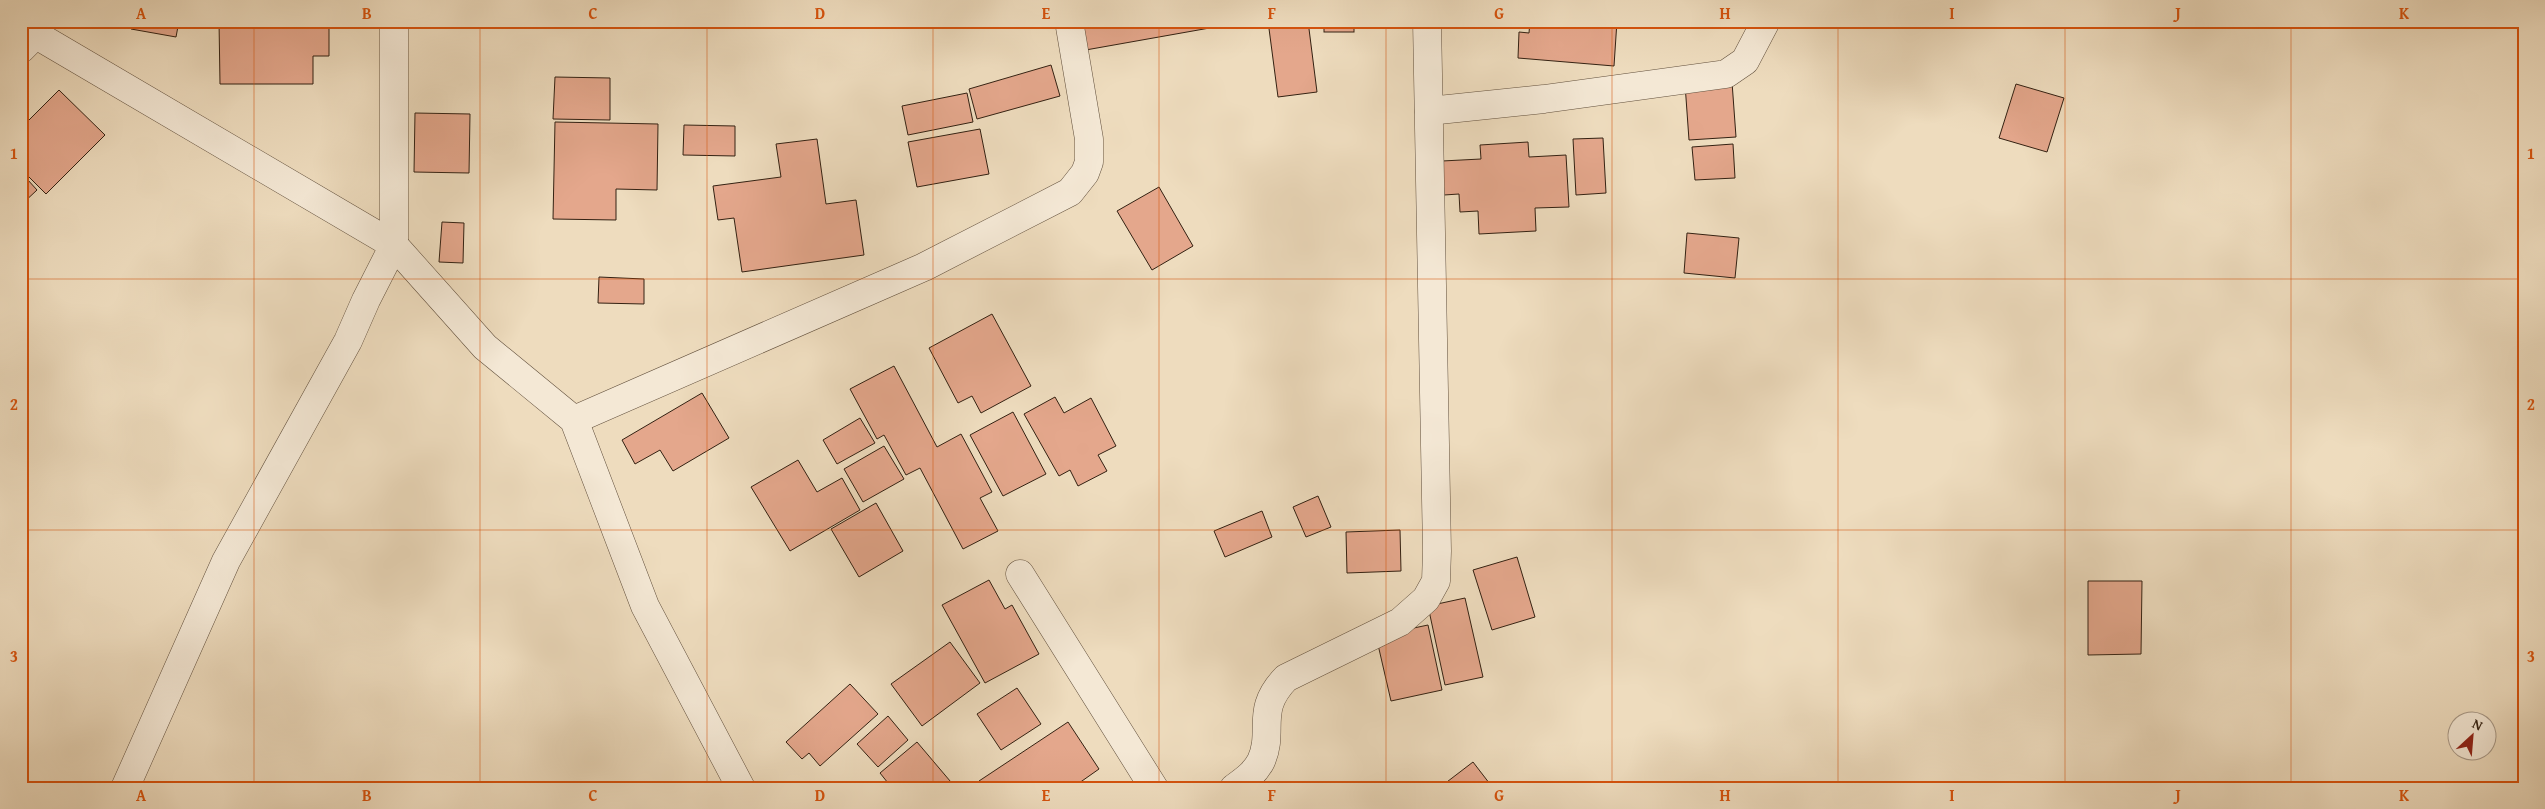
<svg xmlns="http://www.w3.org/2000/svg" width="2545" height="809" viewBox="0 0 2545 809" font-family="'Gentium Book Plus',serif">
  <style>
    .building { fill: #e4a78c; stroke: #332112 }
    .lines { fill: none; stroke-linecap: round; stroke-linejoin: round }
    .minor-casing { stroke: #62503d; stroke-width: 29 }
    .tertiary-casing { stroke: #62503d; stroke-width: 29 }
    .minor { stroke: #f4e8d5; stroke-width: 28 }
    .tertiary { stroke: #f4e8d5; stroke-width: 28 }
    .grid { fill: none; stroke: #d6530d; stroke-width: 1; stroke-opacity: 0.55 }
    .neatline { fill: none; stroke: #d6530d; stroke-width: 2 }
    .grid-label { font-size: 16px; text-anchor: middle; font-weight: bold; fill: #d6530d }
  </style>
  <rect width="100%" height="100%" fill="#eedcbe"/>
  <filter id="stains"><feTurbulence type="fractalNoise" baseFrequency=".004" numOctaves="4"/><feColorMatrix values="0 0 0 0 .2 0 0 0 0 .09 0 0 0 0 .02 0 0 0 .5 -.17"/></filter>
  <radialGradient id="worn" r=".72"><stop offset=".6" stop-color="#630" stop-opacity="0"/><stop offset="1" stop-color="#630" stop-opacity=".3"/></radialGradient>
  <g class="building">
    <path d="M132,21H179L176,37L131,29Z"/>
    <path d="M219,21H329V56H313V84H220Z"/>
    <path d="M1075,21H1249L1080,51Z"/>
    <path d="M1268,21H1308L1317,92L1278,97Z"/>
    <rect x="1324" y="21" width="30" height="11"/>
    <path d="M1530,21H1617L1614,66L1518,58L1519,32L1529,33Z"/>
    <path d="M1717,21H1752L1750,30Z"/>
    <path d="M1051,65L1060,96L977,119L969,89Z"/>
    <path d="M555,77L610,78V120L553,119Z"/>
    <path d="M1732,82L1736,137L1689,140L1685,84Z"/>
    <path d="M2016,84L2064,98L2047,152L1999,138Z"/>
    <path d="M59,90L105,135L46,194L21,169V128Z"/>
    <path d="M967,93L973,122L908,135L902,106Z"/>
    <path d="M415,113L470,114L469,173L414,172Z"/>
    <path d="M555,122L658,124L657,190L616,189V220L553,219Z"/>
    <path d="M684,125L735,126V156L683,155Z"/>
    <path d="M980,129L989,174L917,187L908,142Z"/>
    <path d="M1603,138L1606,193L1576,195L1573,139Z"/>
    <path d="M817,139L826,204L856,200L864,255L742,272L734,218L718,220L713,186L781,177L776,144Z"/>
    <path d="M1528,142L1529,157L1566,155L1569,207L1535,208L1536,231L1479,234L1478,211L1460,212L1459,194L1444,195L1442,161L1481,159L1480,145Z"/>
    <path d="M1733,144L1735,178L1695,180L1692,147Z"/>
    <path d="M27,179L37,190L21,205V185Z"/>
    <path d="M1159,187L1193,246L1152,270L1117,211Z"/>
    <path d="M442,222L464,223L463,263L439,262Z"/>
    <path d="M1687,233L1739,238L1735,278L1684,273Z"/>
    <path d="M599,277L644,279V304L598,303Z"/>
    <path d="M992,314L1031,386L981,413L972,396L958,403L929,348Z"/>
    <path d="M894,366L937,447L961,434L992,492L980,498L998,531L963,549L920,468L906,475L884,435L877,439L850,389Z"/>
    <path d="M702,393L729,438L673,471L660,450L635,464L622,440Z"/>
    <path d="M1055,397L1064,413L1091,398L1116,446L1098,455L1107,471L1078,486L1070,470L1059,476L1024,414Z"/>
    <path d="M1013,412L1046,474L1003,496L970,435Z"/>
    <path d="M860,418L875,443L837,464L823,440Z"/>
    <path d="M884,446L904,479L863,502L844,469Z"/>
    <path d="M798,460L817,492L842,478L860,510L790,551L751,487Z"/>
    <path d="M1318,496L1331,527L1306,537L1293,507Z"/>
    <path d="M876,503L903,551L859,577L831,529Z"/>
    <path d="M1262,511L1272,537L1225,557L1214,531Z"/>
    <path d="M1400,530L1401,571L1347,573L1346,532Z"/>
    <path d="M1517,557L1535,617L1492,630L1473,570Z"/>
    <path d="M989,580L1005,609L1012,605L1039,654L985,683L942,605Z"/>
    <path d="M2088,581H2142L2141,654L2088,655Z"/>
    <path d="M1465,598L1483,677L1445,685L1428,606Z"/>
    <path d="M1428,625L1442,690L1391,701L1376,636Z"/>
    <path d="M950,642L980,683L922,726L891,684Z"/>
    <path d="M850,684L878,714L820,766L809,753L802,759L786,742Z"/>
    <path d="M1017,688L1041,724L1001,750L977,714Z"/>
    <path d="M888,716L908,740L878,767L857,744Z"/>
    <path d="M1068,722L1099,769L1072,788H983L979,781Z"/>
    <path d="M917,742L956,788H892L880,773Z"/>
    <path d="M1473,762L1493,788H1439Z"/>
  </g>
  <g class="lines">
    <defs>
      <g id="minor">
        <path d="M21,49L37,33"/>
        <path d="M1429,111L1544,99L1726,74L1745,61L1766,21"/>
        <path d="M574,420L924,267L1070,192L1085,173L1089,162V139L1069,21"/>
        <path d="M1020,574L1154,788"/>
        <path d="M1234,788C1245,780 1255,773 1261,761C1275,730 1254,711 1286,678L1400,622L1426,599L1436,581L1437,551L1427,21"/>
      </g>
      <g id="tertiary">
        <path d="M21,26L394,245L485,347L574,420L645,606L741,788"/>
        <path d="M125,788L226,561L348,341L366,300L394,245V21"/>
      </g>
    </defs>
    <use href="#minor" class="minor-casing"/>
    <use href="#tertiary" class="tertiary-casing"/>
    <use href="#minor" class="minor"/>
    <use href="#tertiary" class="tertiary"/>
  </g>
  <path class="grid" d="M254,21V788M480,21V788M707,21V788M933,21V788M1159,21V788M1386,21V788M1612,21V788M1838,21V788M2065,21V788M2291,21V788M21,279H2524M21,530H2524"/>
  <rect width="2545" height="809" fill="none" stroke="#eedcbe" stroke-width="55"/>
  <g transform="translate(2472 736) rotate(26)"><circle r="24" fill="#f4e8d5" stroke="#a79887"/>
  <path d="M0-4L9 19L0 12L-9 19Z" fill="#8f2418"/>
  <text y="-8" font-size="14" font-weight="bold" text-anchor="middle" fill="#332112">N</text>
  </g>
  <rect x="28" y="28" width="2490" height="754" class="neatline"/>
  <g class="grid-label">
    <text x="141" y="19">A</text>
    <text x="367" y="19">B</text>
    <text x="593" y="19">C</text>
    <text x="820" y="19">D</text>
    <text x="1046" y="19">E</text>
    <text x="1272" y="19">F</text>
    <text x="1499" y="19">G</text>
    <text x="1725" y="19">H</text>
    <text x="1952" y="19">I</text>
    <text x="2178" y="19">J</text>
    <text x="2404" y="19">K</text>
    <text x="14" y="159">1</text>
    <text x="2531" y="159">1</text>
    <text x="14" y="410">2</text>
    <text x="2531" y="410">2</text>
    <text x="14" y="662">3</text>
    <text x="2531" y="662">3</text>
    <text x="141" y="801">A</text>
    <text x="367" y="801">B</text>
    <text x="593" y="801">C</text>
    <text x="820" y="801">D</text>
    <text x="1046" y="801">E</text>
    <text x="1272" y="801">F</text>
    <text x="1499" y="801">G</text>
    <text x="1725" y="801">H</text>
    <text x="1952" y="801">I</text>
    <text x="2178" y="801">J</text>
    <text x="2404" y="801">K</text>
  </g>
  <rect width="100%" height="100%" filter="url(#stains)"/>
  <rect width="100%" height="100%" fill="url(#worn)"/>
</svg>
